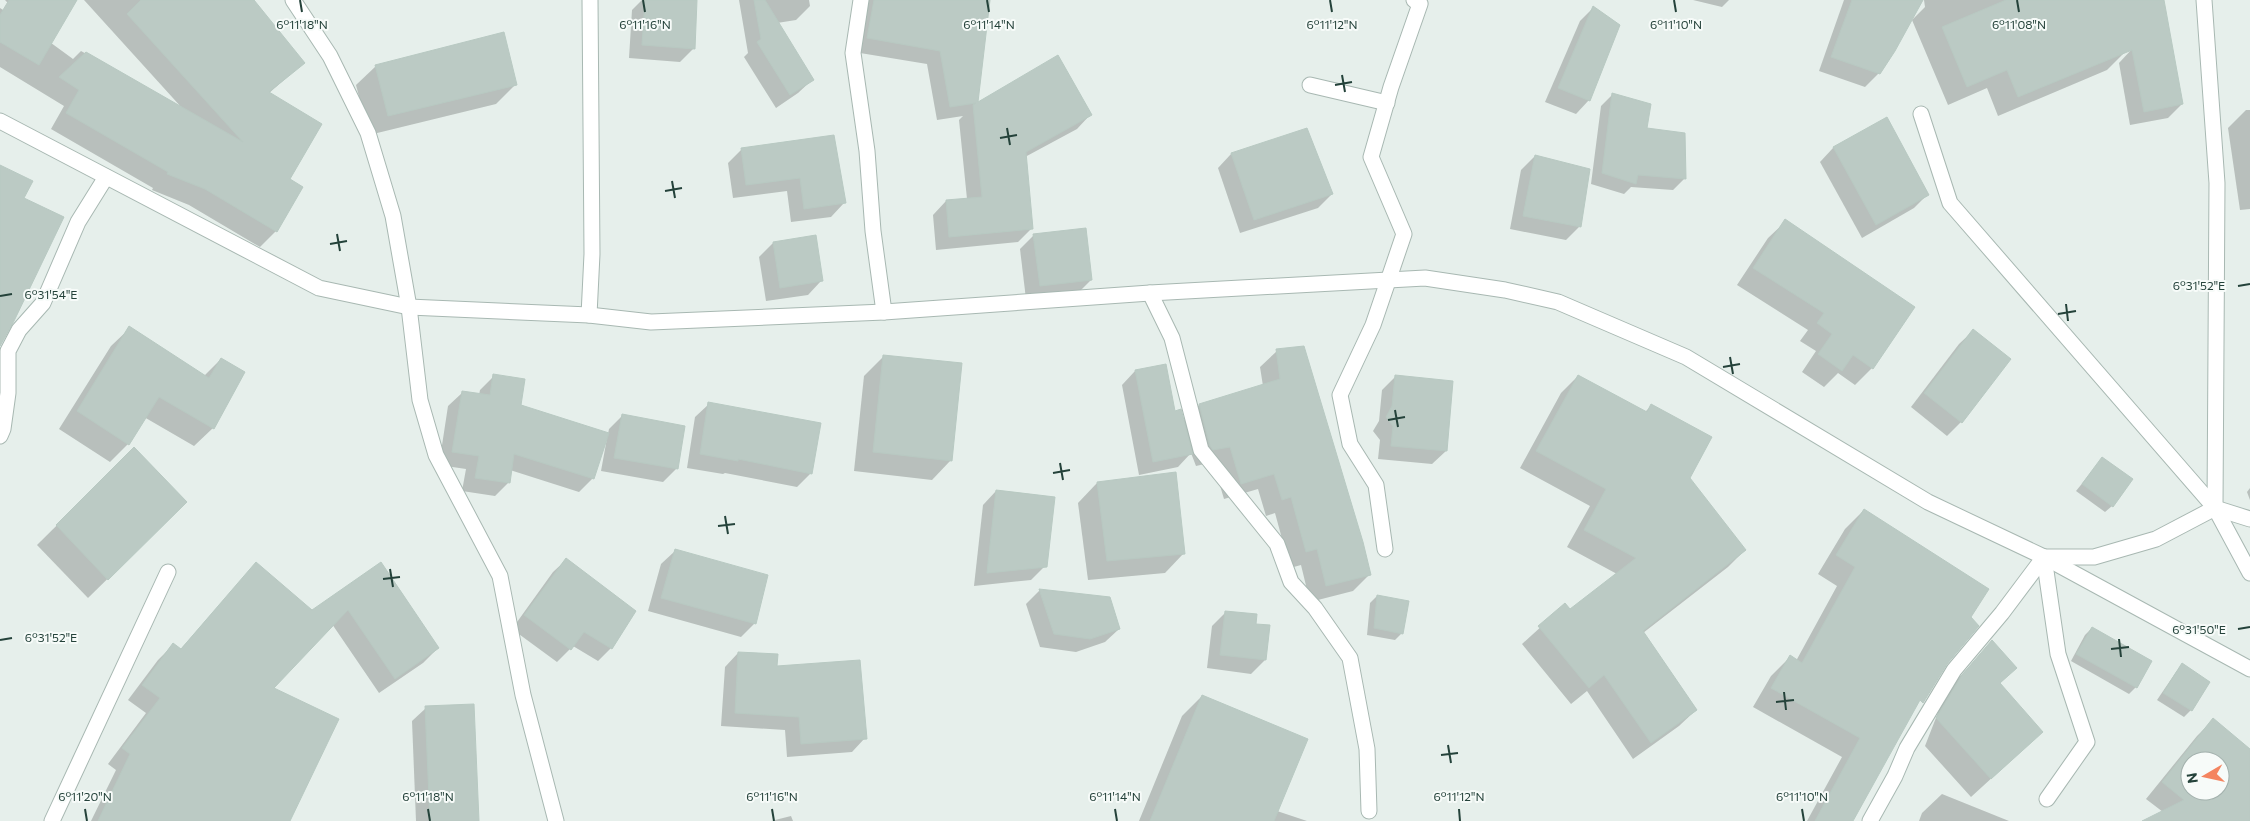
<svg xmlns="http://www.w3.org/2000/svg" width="2250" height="821" viewBox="0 0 2250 821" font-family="Commissioner,sans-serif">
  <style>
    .shadow { fill: #0003; fill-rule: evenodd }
    .building { fill: #bbcac4; stroke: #b8c9c2; fill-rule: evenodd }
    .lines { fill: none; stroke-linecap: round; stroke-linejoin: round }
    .minor-casing { stroke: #a8b8b2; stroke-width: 17 }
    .minor { stroke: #fff; stroke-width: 15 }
    .ticks { fill: none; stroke: #24423a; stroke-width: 2 }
    .ticks-label { font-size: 12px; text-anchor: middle; fill: #24423a; stroke: #f7fbf9; stroke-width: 4; stroke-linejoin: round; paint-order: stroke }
  </style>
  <rect width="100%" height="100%" fill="#e6efeb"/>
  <g class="shadow">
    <path d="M5,0H76L47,40L73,59L81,51L182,108L84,0H252L303,63L268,94L289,179L276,231L260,247L189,205L152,190L153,188L51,129L64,106L0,67V8L30,27Z"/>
    <path d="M642,0H696L694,48L680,62L629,58L632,10Z"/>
    <path d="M739,0H809L810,6L796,20L777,23L812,80L798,93L776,108L744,57L748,53Z"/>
    <path d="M863,0H989L976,104L1090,115L1077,129L1025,157L1032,228L1018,242L936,250L933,215L946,201L967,199L959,120L963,116L937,120L927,64L854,52Z"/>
    <path d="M1693,0H1729L1722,7Z"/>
    <path d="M1844,0H1922L1879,73L1865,87L1819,71Z"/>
    <path d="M1924,0H2105L2126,51L2107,70L1998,116L1987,88L1948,105L1912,20L1925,7Z"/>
    <path d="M1593,8L1589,100L1576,114L1545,102L1580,21Z"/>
    <path d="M2132,49L2182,104L2168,118L2130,125L2119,63Z"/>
    <path d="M376,66L516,84L496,104L369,135L356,85Z"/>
    <path d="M1612,95L1645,129L1683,134L1684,179L1673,190L1631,187L1624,194L1591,184L1601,106Z"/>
    <path d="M2246,110H2250V209L2240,210L2228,128Z"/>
    <path d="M1886,119L1928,194L1914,208L1862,238L1820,162L1833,148Z"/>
    <path d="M833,136L844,203L831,217L791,222L787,191L733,198L728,163L742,149Z"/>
    <path d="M1231,154L1332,194L1318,208L1240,233L1218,168Z"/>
    <path d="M1535,156L1580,226L1566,240L1510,229L1521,170Z"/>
    <path d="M1786,221L1872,368L1855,385L1838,373L1824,387L1802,372L1816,351L1800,341L1808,330L1737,285L1768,238Z"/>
    <path d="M1034,235L1091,280L1077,294L1026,299L1020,249Z"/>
    <path d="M815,237L821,281L808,295L766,301L759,257L773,243Z"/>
    <path d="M130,328L204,376L221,359L213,428L194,446L144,417L128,444L110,462L59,429L111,346Z"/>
    <path d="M1973,331L2009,360L1961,422L1947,436L1911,407L1959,344Z"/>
    <path d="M1277,351L1369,575L1353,591L1310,602L1301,565L1290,568L1275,513L1266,516L1258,489L1224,499L1213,462L1196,466L1191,453L1178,467L1139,475L1122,385L1135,371L1183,421L1199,405L1263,386L1260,367Z"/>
    <path d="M884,356L951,460L932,480L854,471L864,376Z"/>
    <path d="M494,376L520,406L608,434L609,429L623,415L677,468L663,482L601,471L607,438H606L593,478L579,492L510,470L508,483L495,496L462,491L466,469L439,465L448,406L462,393L479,395L480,390Z"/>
    <path d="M1396,376L1446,451L1432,464L1378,459L1380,440L1373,431L1379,421L1382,390Z"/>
    <path d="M1578,376L1645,412L1652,405L1688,478L1745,550L1728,567L1643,633L1696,710L1679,726L1633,759L1587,691L1571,704L1522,644L1565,605L1570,611L1617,574L1567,547L1590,506L1520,468L1561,393Z"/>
    <path d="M709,404L811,473L797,487L725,473L723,474L687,468L695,417Z"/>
    <path d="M134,449L186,502L88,598L37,545Z"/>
    <path d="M2102,459L2112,506L2105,512L2076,491Z"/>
    <path d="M1097,483L1184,553L1165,573L1088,580L1078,503Z"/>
    <path d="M2250,488V500L2247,492Z"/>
    <path d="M996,491L1045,566L1031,580L974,586L983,505Z"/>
    <path d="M1864,510L1922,693L1852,821H1807L1842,757L1753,707L1771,676L1790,657L1796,661L1837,586L1818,574L1845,529Z"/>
    <path d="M675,551L755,623L741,637L648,611L661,564Z"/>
    <path d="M566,560L611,648L598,661L573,646L557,662L512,629L553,572Z"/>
    <path d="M256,563L312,612L380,564L438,648L423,663L379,693L332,624L272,689L286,821H91L116,770L108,764L146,713L128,700L158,660L173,645L180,650Z"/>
    <path d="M1040,590L1119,629L1105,642L1076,652L1040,647L1026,604Z"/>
    <path d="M1377,596L1402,633L1395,640L1367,635L1370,603Z"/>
    <path d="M1226,612L1255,625L1265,660L1251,674L1207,668L1212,626Z"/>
    <path d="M2092,628L2136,687L2129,694L2071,661L2085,635Z"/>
    <path d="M1992,642L2015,668L1999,684L2042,732L1971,797L1925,746L1939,710L1935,708L1942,696Z"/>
    <path d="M738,653L776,667L865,738L852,752L787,757L785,730L721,726L725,667Z"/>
    <path d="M2182,665L2209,682L2191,710L2184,717L2157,700L2176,672Z"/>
    <path d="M1202,696L1277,811L1307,821H1139L1182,716Z"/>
    <path d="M426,708L478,821H416L412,721Z"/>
    <path d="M2213,720L2250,750V821H2145L2163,812L2146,799L2197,736ZM2190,761H2220V791H2190Z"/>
    <path d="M1942,794L2009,821H1919L1922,813Z"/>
    <path d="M791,816L793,821H771Z"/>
  </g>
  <g class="building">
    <path d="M9,0H77L39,65L0,42V15Z"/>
    <path d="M141,0H254L305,63L269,92L322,124L290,179L303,187L277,232L205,189L167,174L168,172L66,113L79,90L59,77L86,52L243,142L127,14Z"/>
    <path d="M645,0H697L695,49L642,45Z"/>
    <path d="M754,0H765L814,80L790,95L757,42L761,39Z"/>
    <path d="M874,0H990L978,102L1058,55L1092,115L1026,152L1033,229L949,237L946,200L982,197L973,105L976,103L950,107L940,51L867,38Z"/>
    <path d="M1852,0H1923L1895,51L1880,74L1831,57Z"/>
    <path d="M2006,0H2164L2183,104L2144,112L2132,50L2018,97L2007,70L1967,87L1942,27Z"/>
    <path d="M1593,6L1620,25L1590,101L1558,88Z"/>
    <path d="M504,32L517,85L388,116L375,65Z"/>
    <path d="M1612,93L1651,104L1647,128L1685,133L1686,179L1638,175L1636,184L1602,173Z"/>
    <path d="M1887,117L1929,195L1876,225L1833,147Z"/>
    <path d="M1307,128L1333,194L1254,220L1231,153Z"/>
    <path d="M834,135L846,203L804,209L800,178L746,185L741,148Z"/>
    <path d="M1535,155L1590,169L1581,227L1523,216Z"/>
    <path d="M0,165L33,181L24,198L64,217L14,321L0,346Z"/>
    <path d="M1785,219L1915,307L1873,369L1853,355L1842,371L1818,354L1832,334L1817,323L1824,313L1753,268Z"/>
    <path d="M1086,228L1092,280L1040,286L1033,234Z"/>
    <path d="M816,235L823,281L780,288L773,242Z"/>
    <path d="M129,326L209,378L221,358L245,372L214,429L159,397L129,445L77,411Z"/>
    <path d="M1973,329L2011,359L1962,423L1924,393Z"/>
    <path d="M1304,346L1363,542L1371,575L1326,586L1317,549L1306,552L1291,497L1282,500L1274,474L1241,484L1230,447L1213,450L1210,446L1199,404L1280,379L1276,349Z"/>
    <path d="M883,355L962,363L952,461L873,452Z"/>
    <path d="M1166,364L1175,411L1181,409L1193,454L1153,462L1135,370Z"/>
    <path d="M493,374L525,379L521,405L609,433L594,479L514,454L510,483L475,478L479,456L452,452L462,391L490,395Z"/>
    <path d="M1395,375L1453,381L1447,451L1391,446L1393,426L1386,417L1392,406Z"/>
    <path d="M1578,375L1647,412L1651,404L1712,437L1690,478L1746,550L1643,631L1697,710L1651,743L1604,675L1589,688L1538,626L1565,603L1570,609L1636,558L1584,530L1606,489L1536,451Z"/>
    <path d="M708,402L821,423L812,474L738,459V461L700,454Z"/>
    <path d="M622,414L685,426L678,469L614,458Z"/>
    <path d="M134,447L187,502L108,580L56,525Z"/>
    <path d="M2102,457L2133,479L2113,507L2082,484Z"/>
    <path d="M1176,472L1185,554L1107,561L1097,482Z"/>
    <path d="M996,490L1055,497L1047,567L987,573Z"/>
    <path d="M1864,509L1989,589L1971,617L1979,626L1947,664L1923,703L1920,700L1853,821H1815L1860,738L1771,688L1790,655L1802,663L1855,567L1836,555Z"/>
    <path d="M675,549L768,575L756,624L661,598Z"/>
    <path d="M566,558L636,611L612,649L584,632L571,650L524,615Z"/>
    <path d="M256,562L312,610L381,562L439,648L395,679L348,610L274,688L339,719L290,821H98L130,754L122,748L160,698L142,685L173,643L181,649Z"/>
    <path d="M1039,589L1110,597L1120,629L1090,639L1054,634Z"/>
    <path d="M1377,595L1409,601L1403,634L1374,628Z"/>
    <path d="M1225,611L1257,614L1256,624L1270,625L1266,660L1220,655Z"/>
    <path d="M2092,627L2152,661L2137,688L2076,654Z"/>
    <path d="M1992,640L2017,668L2000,683L2043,732L1991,779L1936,718L1962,675Z"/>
    <path d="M738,652L778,654L777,666L860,660L867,739L801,744L799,717L735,713Z"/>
    <path d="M2182,663L2210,682L2192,711L2163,693Z"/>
    <path d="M1202,695L1308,739L1274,821H1150Z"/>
    <path d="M474,704L479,821H430L425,706Z"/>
    <path d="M2213,718L2250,749V821H2142L2184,800L2162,782ZM2190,761H2220V791H2190Z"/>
  </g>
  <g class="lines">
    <defs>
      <g id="minor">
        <path d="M293,0L330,56L368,133L393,216L409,307L420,400L436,455L500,576L523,695L556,821"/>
        <path d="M861,0L853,53L867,151L873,231L884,312"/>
        <path d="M2204,0L2217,183L2215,508"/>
        <path d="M1310,85L1387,103"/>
        <path d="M1921,114L1950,203L2215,508L2250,573"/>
        <path d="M0,121L319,288L409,307L589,315L651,322L884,312L1150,293L1425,278L1505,290L1558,302L1686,357L1928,502L2044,557L2250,669"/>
        <path d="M1150,293L1172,338L1201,450L1277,544L1291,582L1315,608L1350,658L1367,749L1369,811"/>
        <path d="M589,315L592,254L590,0"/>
        <path d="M0,436L3,429L8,393V351L19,330L43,303L78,222L106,177"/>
        <path d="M1385,549L1376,485L1350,444L1340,395L1373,325L1404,234L1371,157L1391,87L1420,4L1414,0"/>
        <path d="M2044,557L2058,654L2087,742L2047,799"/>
        <path d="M52,821L168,572"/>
        <path d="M1870,821L1895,776L1907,748L1954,670L2002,613L2044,557H2094L2156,539L2215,508L2250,519"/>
      </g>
    </defs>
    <use href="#minor" class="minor-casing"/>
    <use href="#minor" class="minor"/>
  </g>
  <path class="ticks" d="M300,0L302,12M643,0L645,12M987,0L989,12M1330,0L1332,12M1674,0L1676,12M2017,0L2019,12M1342,75L1345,92M1335,85L1352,82M1007,128L1010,145M1000,138L1017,135M672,181L675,198M665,191L682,188M337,234L340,251M330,244L347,241M2238,286L2250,284M0,296L12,294M2066,304L2068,321M2058,314L2076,311M1730,357L1733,374M1723,367L1740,364M1395,410L1398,427M1388,420L1405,417M1060,463L1063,480M1053,473L1070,470M725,516L728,534M718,526L735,524M390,569L393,587M383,579L400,577M2238,629L2250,627M2119,639L2121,657M0,640L12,638M2111,649L2129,647M1784,692L1786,710M1776,702L1794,700M1448,745L1451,763M1441,755L1458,753M85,809L87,821M428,809L430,821M772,809L774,821M1115,809L1117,821M1459,809L1460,821M1802,809L1804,821"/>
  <g class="ticks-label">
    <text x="302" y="29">6°11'18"N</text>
    <text x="645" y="29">6°11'16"N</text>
    <text x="989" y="29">6°11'14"N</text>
    <text x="1332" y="29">6°11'12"N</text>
    <text x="1676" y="29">6°11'10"N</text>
    <text x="2019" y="29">6°11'08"N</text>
    <text x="2199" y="290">6°31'52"E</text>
    <text x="51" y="299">6°31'54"E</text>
    <text x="2199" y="634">6°31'50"E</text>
    <text x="51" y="642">6°31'52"E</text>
    <text x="85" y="801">6°11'20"N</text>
    <text x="428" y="801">6°11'18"N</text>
    <text x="772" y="801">6°11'16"N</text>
    <text x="1115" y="801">6°11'14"N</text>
    <text x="1459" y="801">6°11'12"N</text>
    <text x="1802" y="801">6°11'10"N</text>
  </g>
  <g transform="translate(2205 776) rotate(261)"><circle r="24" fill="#f7fbf9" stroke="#a3b1ad"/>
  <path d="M0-4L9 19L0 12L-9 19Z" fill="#f4845f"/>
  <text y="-8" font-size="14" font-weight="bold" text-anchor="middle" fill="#24423a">N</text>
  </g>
</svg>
